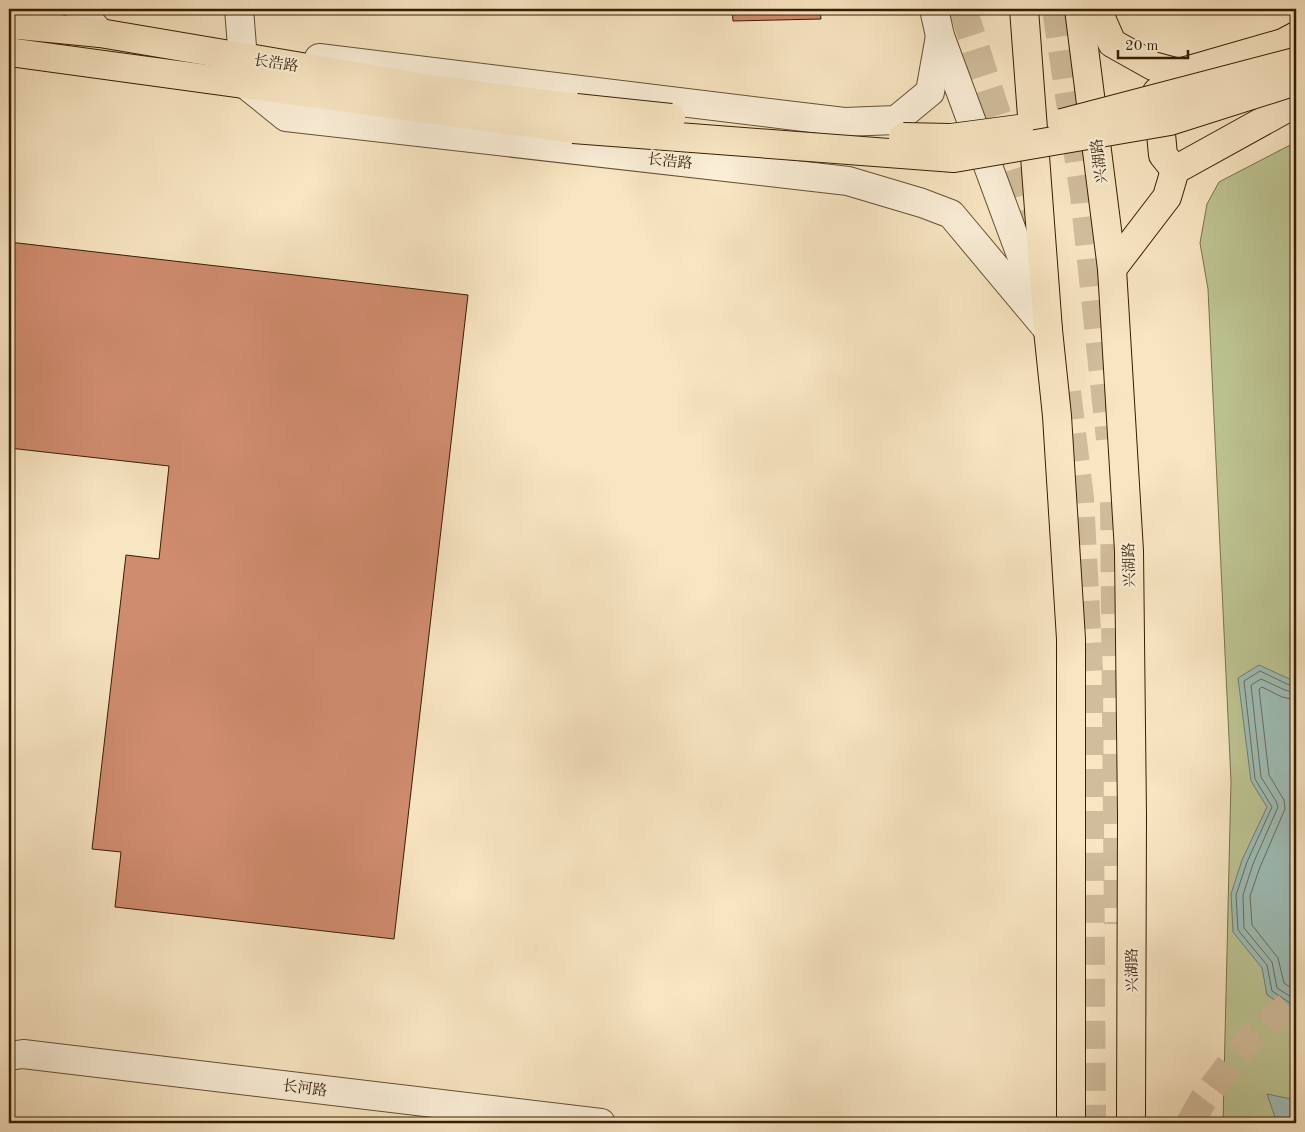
<svg xmlns="http://www.w3.org/2000/svg" width="1305" height="1132" viewBox="0 0 1305 1132" font-family="'Old Standard TT','Noto Serif SC',serif">
  <style>
    .green { fill: #bdc593; stroke: #7a724a }
    .water { fill: #9ebeb7; stroke: #747e6f }
    .lines { fill: none; stroke-linecap: round; stroke-linejoin: round }
    .shore { stroke: #6a6e5c; stroke-width: 1 }
    .building { fill: #d08c6f; stroke: #361e02 }
    .highway-tunnel { stroke: #d1bd9c; stroke-width: 28; stroke-dasharray: 28 14; stroke-linecap: butt }
    .minor-casing { stroke: #665032; stroke-width: 30 }
    .major-casing { stroke: #361e02; stroke-width: 30 }
    .minor { stroke: #faeed7; stroke-width: 28 }
    .major { stroke: #f8e5c2; stroke-width: 28 }
    .major-bridge-casing { stroke: #361e02; stroke-width: 30; stroke-linecap: butt }
    .major-bridge { stroke: #f8e5c2; stroke-width: 28 }
    .labels { text-anchor: middle; stroke-width: 4.5; stroke-linejoin: round; paint-order: stroke }
    .street-label { font-size: 15px; fill: #361e02; stroke: #faeed7 }
  </style>
  <rect width="100%" height="100%" fill="#f8e5c2"/>
  <filter id="stains"><feTurbulence type="fractalNoise" baseFrequency=".004" numOctaves="4"/><feColorMatrix values="0 0 0 0 .2 0 0 0 0 .09 0 0 0 0 .02 0 0 0 .5 -.17"/></filter>
  <radialGradient id="worn" r=".72"><stop offset=".6" stop-color="#630" stop-opacity="0"/><stop offset="1" stop-color="#630" stop-opacity=".3"/></radialGradient>
  <path class="green" d="M1296,142V1123H1223L1231,781L1208,289L1200,243L1207,204L1219,182Z"/>
  <g class="water">
    <path d="M1259,665L1296,682V1013L1267,995L1262,968L1233,932L1231,894L1242,860L1267,807L1251,781L1238,678Z"/>
    <path d="M1267,1094L1296,1100V1123H1277Z"/>
  </g>
  <g class="lines">
    <g class="shore">
      <path d="M1296,687L1287,684L1260,671L1244,681L1255,779L1272,807L1247,862L1236,895L1238,930L1267,965L1272,991L1296,1007"/>
      <path d="M1296,693L1285,690L1261,679L1251,685L1261,777L1276,801L1278,807L1253,864L1243,895L1244,928L1272,962L1277,988L1296,1000"/>
      <path d="M1296,700L1282,697L1262,687L1259,689L1269,775L1284,800L1285,809L1260,867L1250,896L1252,925L1278,958L1284,983L1296,991"/>
    </g>
  </g>
  <g class="building">
    <path d="M732,9H820L821,19L733,21Z"/>
    <path d="M9,242L468,295L394,939L115,907L121,852L92,849L126,555L159,559L169,466L9,448Z"/>
  </g>
  <g class="lines">
    <g class="highway-tunnel">
      <path d="M963,9L1019,183L1034,247"/>
      <path d="M1056,9L1084,195L1110,439"/>
      <path d="M1067,392L1080,498L1089,671L1092,1123"/>
      <path d="M1114,502L1118,924"/>
      <path d="M1190,1123L1203,1100L1247,1042L1296,999"/>
    </g>
    <defs>
      <g id="minor">
        <path d="M79,9L100,33"/>
        <path d="M239,9L245,84L286,117L848,181L922,203L951,214L1048,330"/>
        <path d="M934,9L940,36L1042,312"/>
        <path d="M319,58L844,122L896,120L930,92L940,36"/>
        <path d="M9,1056L23,1054L601,1123"/>
      </g>
      <g id="major">
        <path d="M1024,9L1048,330L1057,416L1071,639V1123"/>
        <path d="M1079,9L1112,269L1129,551L1132,815L1131,1123"/>
        <path d="M1097,9L1112,43L1153,66L1179,73"/>
        <path d="M9,24L100,33L437,90L576,108"/>
        <path d="M9,52L573,129"/>
        <path d="M1175,170L1163,155L1157,92L1179,73L1283,43L1296,36"/>
        <path d="M1112,269L1167,197L1175,170L1296,103"/>
      </g>
    </defs>
    <use href="#minor" class="minor-casing"/>
    <use href="#major" class="major-casing"/>
    <use href="#minor" class="minor"/>
    <use href="#major" class="major"/>
    <defs>
      <g id="major-bridge">
        <path d="M576,108L671,118"/>
        <path d="M1062,123L1295,62"/>
        <path d="M573,129L954,158L1170,121L1296,81"/>
        <path d="M903,137L951,138L1019,129"/>
      </g>
    </defs>
    <use href="#major-bridge" class="major-bridge-casing"/>
    <use href="#major-bridge" class="major-bridge"/>
  </g>
  <g class="labels">
    <g class="street-label">
      <text transform="translate(276 63) rotate(9)" y="5">长浩路</text>
      <text transform="translate(670 161) rotate(6)" y="5">长浩路</text>
      <text transform="translate(1099 161) rotate(-97)" y="5">兴湖路</text>
      <text transform="translate(1129 565) rotate(-91)" y="5">兴湖路</text>
      <text transform="translate(1132 970) rotate(-90)" y="5">兴湖路</text>
      <text transform="translate(305 1088) rotate(7)" y="5">长河路</text>
    </g>
  </g>
  <rect width="1305" height="1132" fill="none" stroke="#f8e5c2" stroke-width="30"/>
  <rect x="10" y="10" width="1285" height="1112" fill="none" stroke="#361e02" stroke-width="2.5"/>
  <rect x="15" y="15" width="1275" height="1102" fill="none" stroke="#361e02"/>
  <path d="M1118 50v8h70v-8" fill="none" stroke="#361e02" stroke-width="2.5"/>
  <text x="1125" y="50" font-size="15" fill="#361e02" stroke="#faeed7" stroke-width="4" paint-order="stroke">20 m</text>
  <rect width="100%" height="100%" filter="url(#stains)"/>
  <rect width="100%" height="100%" fill="url(#worn)"/>
</svg>
